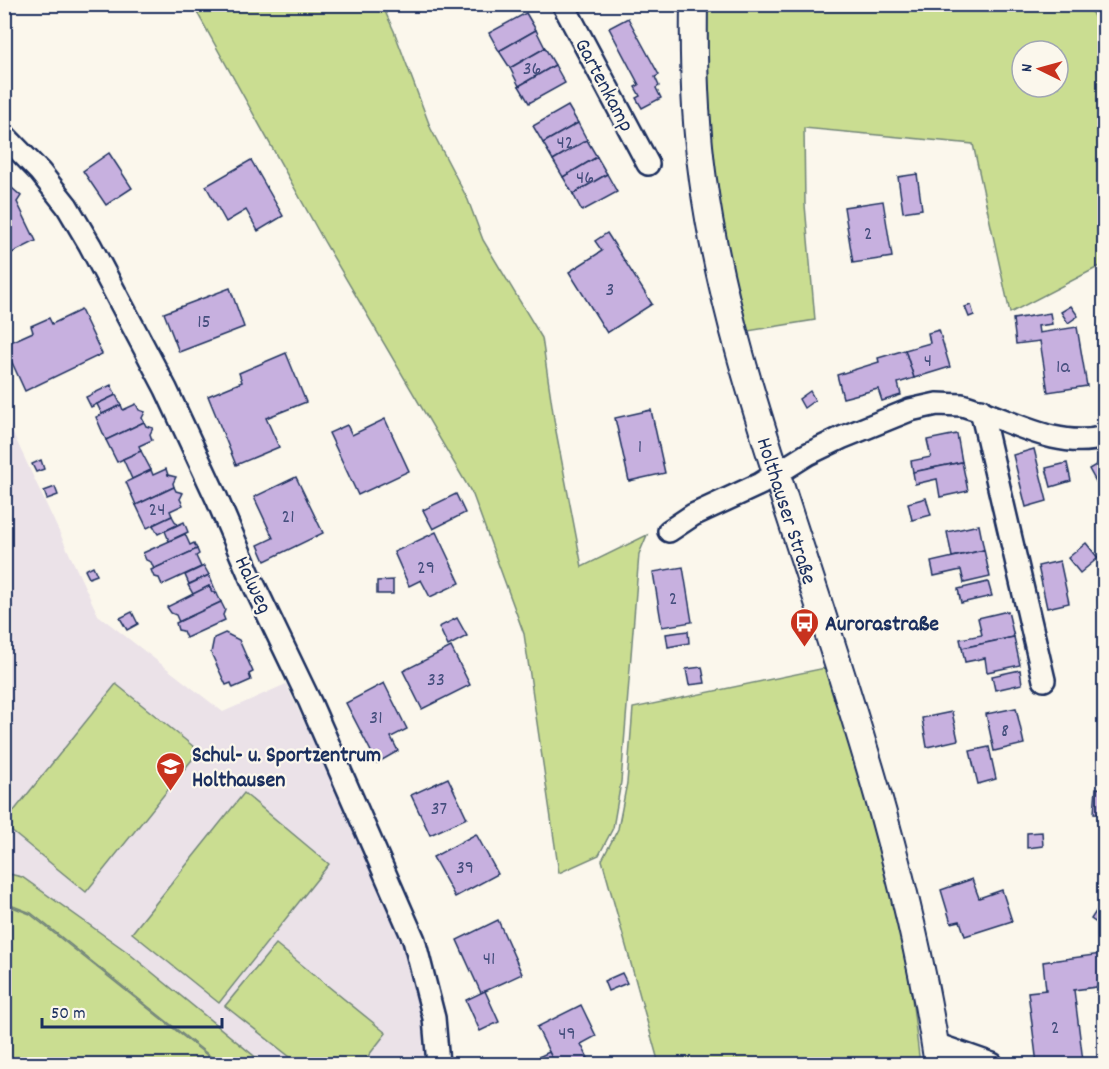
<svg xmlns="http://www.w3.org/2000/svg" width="1109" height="1069" viewBox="0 0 1109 1069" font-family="Dekko,sans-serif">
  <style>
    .built { fill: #ebe2e8 }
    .green { fill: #cadd91; stroke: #728678; stroke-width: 1.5; fill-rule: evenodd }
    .building { fill: #c7b0df; stroke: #1b2f5e; stroke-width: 1.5 }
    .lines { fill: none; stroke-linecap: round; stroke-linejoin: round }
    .minor-casing { stroke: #1b2f5e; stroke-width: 26 }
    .tertiary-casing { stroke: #1b2f5e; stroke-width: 30 }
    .minor { stroke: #fbf7ec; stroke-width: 21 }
    .tertiary { stroke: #fbf7ec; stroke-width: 26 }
    .labels { text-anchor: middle; stroke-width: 4.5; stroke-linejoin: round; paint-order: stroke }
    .number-label { font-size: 20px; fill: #464f7e }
    .street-label { font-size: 22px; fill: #1b2f5e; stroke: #fbf7ec }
    .poi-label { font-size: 22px; font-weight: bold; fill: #1b2f5e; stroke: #fbf7ec; text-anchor: start }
  </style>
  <rect width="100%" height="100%" fill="#fbf7ec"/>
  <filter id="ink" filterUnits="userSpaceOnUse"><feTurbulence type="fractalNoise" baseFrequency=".0167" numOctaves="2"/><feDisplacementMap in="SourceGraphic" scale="12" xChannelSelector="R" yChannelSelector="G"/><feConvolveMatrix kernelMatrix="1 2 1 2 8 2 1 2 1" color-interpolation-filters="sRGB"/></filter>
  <g filter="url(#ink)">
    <path class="built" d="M4,414L98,615L223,712L286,684L375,872L402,943L425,1018L427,1064H5Z"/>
    <g class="green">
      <path d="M193,5H382L394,31L431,129L468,200L483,240L542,338L555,426L582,567L647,535L639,554L621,782L613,828L599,855L559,873L524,634L473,495L325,243Z"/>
      <path d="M704,5H1088L1104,36V264L1010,313L973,144L804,128L805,205L815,320L742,332L709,178ZM1022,51H1058V87H1022Z"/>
      <path d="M825,668L869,806L905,940L920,1064H659L602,860L618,829L627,783L633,708Z"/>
      <path d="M116,684L199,751L86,892L5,826V822Z"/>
      <path d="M244,793L329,864L219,1003L132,933Z"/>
      <path d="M5,873L22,877L126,951L264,1064H220L31,913L5,903Z"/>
      <path d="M5,904L30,914L218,1064H5Z"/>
      <path d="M276,944L386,1033L362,1064H299L225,1006Z"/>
    </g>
    <g class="building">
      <path d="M484,4H500L488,12Z"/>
      <path d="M526,13L536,30L499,51L489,33Z"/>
      <path d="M628,18L659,75L655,77L659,86L656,88L661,98L642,108L636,98L640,96L635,87L639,85L609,28Z"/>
      <path d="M536,30L545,48L510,68L499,51Z"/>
      <path d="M545,48L555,65L519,86L510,68Z"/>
      <path d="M555,65L565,83L529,103L519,86Z"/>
      <path d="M568,106L578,123L543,143L533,126Z"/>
      <path d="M578,123L587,140L553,160L543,143Z"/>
      <path d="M587,140L597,157L563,177L553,160Z"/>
      <path d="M109,153L132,188L106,205L83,171Z"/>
      <path d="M597,157L607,174L573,194L563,177Z"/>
      <path d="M251,160L283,216L258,231L246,210L226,222L206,186Z"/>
      <path d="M607,174L617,192L582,211L573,194Z"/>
      <path d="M917,174L922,209L903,212L898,177Z"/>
      <path d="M5,182L21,196L17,202L36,241L4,257Z"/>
      <path d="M883,201L892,257L853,263L844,207Z"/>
      <path d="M607,233L652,304L607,333L569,272L602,251L595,241Z"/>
      <path d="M230,288L244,327L179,352L164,313Z"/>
      <path d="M971,305L974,315L969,317L965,307Z"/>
      <path d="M1071,306L1078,316L1068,323L1061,312Z"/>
      <path d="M81,310L102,354L25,391L4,345L33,332L31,326L49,318L52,324Z"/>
      <path d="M1050,313L1052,324L1038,326L1039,333L1077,327L1087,386L1048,392L1040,341L1016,344L1013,319Z"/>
      <path d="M939,330L950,367L914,378L905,350L930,343L928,333Z"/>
      <path d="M905,350L914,378L898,383L901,395L882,401L878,389L843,398L837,375L879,362L878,358Z"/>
      <path d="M286,353L306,402L266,418L279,447L236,465L208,396L242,382L239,373Z"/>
      <path d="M111,385L116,395L91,407L86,397Z"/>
      <path d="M810,391L815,400L804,408L799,399Z"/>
      <path d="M116,395L121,405L102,414L97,404Z"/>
      <path d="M136,404L139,410L145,412L142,418L144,422L106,440L96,417L121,405L123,410Z"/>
      <path d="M651,410L665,473L629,481L615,418Z"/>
      <path d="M385,419L409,471L358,495L329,433L347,425L352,435Z"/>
      <path d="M144,422L146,426L153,428L150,434L152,440L139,446L141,451L117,462L106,440Z"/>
      <path d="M957,434L962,462L913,472L911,461L931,457L927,440Z"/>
      <path d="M1034,449L1047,501L1026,507L1013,455Z"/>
      <path d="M141,451L151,470L132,479L123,459Z"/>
      <path d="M41,460L44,469L36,472L32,464Z"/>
      <path d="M1104,460V496L1089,469Z"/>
      <path d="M962,462L968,491L940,497L937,479L915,484L913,472Z"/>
      <path d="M1067,463L1071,481L1051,487L1046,468Z"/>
      <path d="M166,469L168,475L176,477L173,483L174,487L136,505L126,482L151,470L153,475Z"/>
      <path d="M296,477L323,533L265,561L258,545L273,538L254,497Z"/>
      <path d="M55,487L58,495L47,499L44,491Z"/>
      <path d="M174,487L176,491L183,493L180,499L183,505L170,511L172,516L147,528L136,505Z"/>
      <path d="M456,494L465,513L433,529L423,510Z"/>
      <path d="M926,498L931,515L912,520L908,503Z"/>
      <path d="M172,516L177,525L158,534L153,525Z"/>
      <path d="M184,522L188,532L169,541L165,531Z"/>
      <path d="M979,525L984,550L952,557L947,532Z"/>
      <path d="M436,532L460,583L430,597L421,580L409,586L394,552Z"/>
      <path d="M185,534L190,545L194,543L197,549L154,569L151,562L146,560L143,553Z"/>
      <path d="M1086,543L1098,558L1080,573L1068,558Z"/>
      <path d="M197,549L199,554L196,556L201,567L162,585L159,578L154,577L151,570Z"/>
      <path d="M984,550L990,577L964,583L961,570L934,576L931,562Z"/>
      <path d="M1060,561L1069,603L1047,608L1038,566Z"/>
      <path d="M93,566L97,575L89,578L85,570Z"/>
      <path d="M204,566L209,575L189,584L185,575Z"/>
      <path d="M683,567L692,622L662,627L653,572Z"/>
      <path d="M209,575L217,594L212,592L209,586L193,594L188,585Z"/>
      <path d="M393,580V594H377V581Z"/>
      <path d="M988,582L992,596L961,603L958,589Z"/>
      <path d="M209,586L212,592L217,594L221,602L179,622L176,615L171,613L167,607Z"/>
      <path d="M221,602L225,610L223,615L225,620L186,638L183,631L178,630L176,623Z"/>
      <path d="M1008,611L1014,637L962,648L960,639L982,635L978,618Z"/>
      <path d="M132,612L138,624L127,630L120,618Z"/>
      <path d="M457,618L467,636L448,646L439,627Z"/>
      <path d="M688,631L689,643L668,647L666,634Z"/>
      <path d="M225,633L239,640L253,672L249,674L251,680L233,688L231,683L226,685L211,653L214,638Z"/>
      <path d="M1014,637L1020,665L987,672L985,658L965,662L962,648Z"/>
      <path d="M451,647L470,685L422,709L403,671Z"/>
      <path d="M702,667L705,683L689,685L686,669Z"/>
      <path d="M1020,670L1022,684L995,690L992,676Z"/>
      <path d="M384,683L407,729L391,737L398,751L377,763L346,703Z"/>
      <path d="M1016,708L1024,744L994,751L986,714Z"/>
      <path d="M952,712L958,740L927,747L922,718Z"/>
      <path d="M989,747L996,779L978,784L970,751Z"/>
      <path d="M448,778L467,818L430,835L411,795Z"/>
      <path d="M1096,788L1104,789V814L1094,813Z"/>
      <path d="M1042,832L1043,846L1027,848V833Z"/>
      <path d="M476,834L498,874L455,897L433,857Z"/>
      <path d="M972,879L979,898L1002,890L1012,921L965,936L960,921L951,923L941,890Z"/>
      <path d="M1104,899V928L1091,919Z"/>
      <path d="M498,920L522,974L481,993L457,940Z"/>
      <path d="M1101,954L1102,960L1104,959V986L1074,990L1083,1061L1037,1064L1028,992L1046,990L1043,962Z"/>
      <path d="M622,973L627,983L608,991L604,981Z"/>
      <path d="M485,991L499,1022L480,1031L466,1000Z"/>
      <path d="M581,1005L596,1036L581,1044L591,1064H555L537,1027Z"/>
      <path d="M549,1052L555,1064H524Z"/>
    </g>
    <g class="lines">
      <defs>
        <g id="minor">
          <path d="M563,4L648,164"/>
          <path d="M4,135L40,172L67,206L90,245L166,389L217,499L252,581L310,702L414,940L434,1018L438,1064"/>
          <path d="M981,410L1044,680"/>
          <path d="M669,531L693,515L760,484L808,454L841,438L910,410L937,404L962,405C1007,418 1057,451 1104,437"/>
          <path d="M935,1044L992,1064"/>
        </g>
        <g id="tertiary">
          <path id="s1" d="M694,4C693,63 695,122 703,180C721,314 767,444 808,571C861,733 913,896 938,1064"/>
        </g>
      </defs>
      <use href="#minor" class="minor-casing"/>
      <use href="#tertiary" class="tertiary-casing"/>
      <use href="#minor" class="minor"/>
      <use href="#tertiary" class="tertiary"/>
    </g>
  </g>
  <defs>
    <symbol id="bus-pin" viewBox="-11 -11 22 30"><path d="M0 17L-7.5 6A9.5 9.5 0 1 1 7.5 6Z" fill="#c8321e" stroke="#fbf7ec"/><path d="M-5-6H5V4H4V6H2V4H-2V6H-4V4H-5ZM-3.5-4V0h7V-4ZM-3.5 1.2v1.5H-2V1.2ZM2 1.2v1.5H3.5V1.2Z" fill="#fff"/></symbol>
    <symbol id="school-pin" viewBox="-11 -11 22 30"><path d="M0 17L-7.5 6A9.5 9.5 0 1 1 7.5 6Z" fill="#c8321e" stroke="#fbf7ec"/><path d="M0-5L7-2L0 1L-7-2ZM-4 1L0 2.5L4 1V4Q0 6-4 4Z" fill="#fff"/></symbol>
  </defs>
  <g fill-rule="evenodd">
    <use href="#bus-pin" x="788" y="606" width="33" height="45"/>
    <use href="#school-pin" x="154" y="750" width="33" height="45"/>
  </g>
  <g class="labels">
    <g class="number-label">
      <text x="532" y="74">36</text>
      <text x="565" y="148">42</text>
      <text x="585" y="183">46</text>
      <text x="868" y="239">2</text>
      <text x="610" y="295">3</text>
      <text x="204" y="327">15</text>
      <text x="928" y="366">4</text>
      <text x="1063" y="372">1a</text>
      <text x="640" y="452">1</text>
      <text x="157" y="515">24</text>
      <text x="288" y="522">21</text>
      <text x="426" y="573">29</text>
      <text x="673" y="604">2</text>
      <text x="436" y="685">33</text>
      <text x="376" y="723">31</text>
      <text x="1005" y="736">8</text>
      <text x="439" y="814">37</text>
      <text x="465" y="873">39</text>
      <text x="489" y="964">41</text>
      <text x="1055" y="1033">2</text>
      <text x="567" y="1039">49</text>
    </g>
    <g class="street-label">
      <text transform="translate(606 84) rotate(62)" y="8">Gartenkamp</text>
      <text dy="8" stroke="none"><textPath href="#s1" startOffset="518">Holthauser Straße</textPath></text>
      <text transform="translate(255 584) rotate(65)" y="8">Halweg</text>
    </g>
    <g class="poi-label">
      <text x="825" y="630">Aurorastraße</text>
      <text x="192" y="761">Schul- u. Sportzentrum<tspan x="192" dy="25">Holthausen</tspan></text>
    </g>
  </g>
  <rect width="1109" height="1069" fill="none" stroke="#fbf7ec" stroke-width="24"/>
  <rect x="12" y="12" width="1085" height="1045" fill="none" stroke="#1b2f5e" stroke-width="2" filter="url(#ink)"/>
  <g transform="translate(1040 69) rotate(275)"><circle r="28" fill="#fbf7ec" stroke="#a1a7b3" stroke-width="1.5"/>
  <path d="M0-4.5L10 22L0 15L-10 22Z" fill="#c8321e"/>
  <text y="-9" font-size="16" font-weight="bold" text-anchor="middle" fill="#1b2f5e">N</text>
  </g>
  <path d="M42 1018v9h180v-9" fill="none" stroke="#1b2f5e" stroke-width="3"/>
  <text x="51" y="1018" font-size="18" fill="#1b2f5e" stroke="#fbf7ec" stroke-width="4.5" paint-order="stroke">50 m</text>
</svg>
